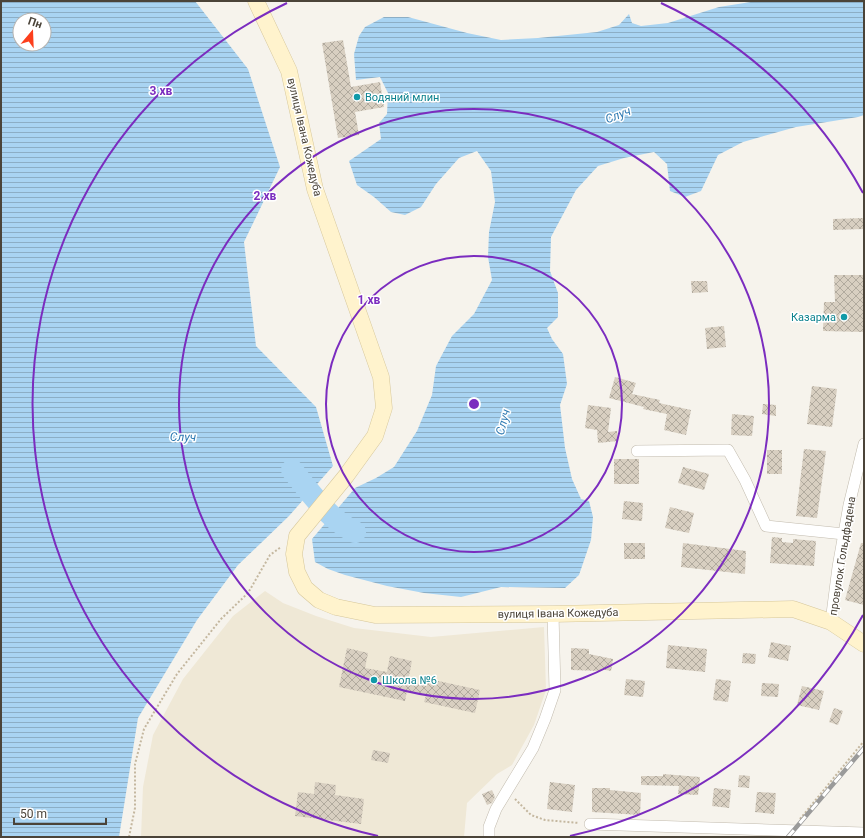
<svg xmlns="http://www.w3.org/2000/svg" width="865" height="838" viewBox="0 0 865 838" font-family="Roboto,sans-serif">
  <style>
    .education { fill: #efe8d6 }
    .water { fill: url(#water-rules); fill-rule: evenodd }
    .lines { fill: none; stroke-linecap: round; stroke-linejoin: round }
    .river { stroke: #a9d4f2; stroke-width: 22 }
    .building { fill: url(#building-cross-hatch) }
    .minor-casing { stroke: #c2bbae; stroke-width: 12 }
    .secondary-casing { stroke: #d6c79b; stroke-width: 17 }
    .path { stroke: #c4b79f; stroke-width: 2; stroke-dasharray: 2 2; stroke-linecap: butt }
    .minor { stroke: #fff; stroke-width: 11 }
    .secondary { stroke: #fff3cd; stroke-width: 16 }
    .rail-casing { stroke: #9a9a9a; stroke-width: 4.5 }
    .rail { stroke: #fff; stroke-width: 3; stroke-dasharray: 9; stroke-linecap: butt }
    .ring { fill: none; stroke: #7b2cbf; stroke-width: 2 }
    .culture-dot { fill: #0f9aa8; stroke: #fff; stroke-width: 1.5 }
    .labels { text-anchor: middle; stroke-width: 3; stroke-linejoin: round; paint-order: stroke }
    .culture-label { font-size: 11px; fill: #0d838f; stroke: #fff; text-anchor: start }
    .street-label { font-size: 11px; fill: #4b4439; stroke: #fff }
    .water-label { font-size: 12px; font-style: italic; fill: #2e7ab2; stroke: #fff }
    .centre { fill: #7b2cbf; stroke: #fff; stroke-width: 2 }
    .ring-label { font-size: 12px; text-anchor: middle; font-weight: bold; fill: #7b2cbf; stroke: #fff; stroke-width: 3; stroke-linejoin: round; paint-order: stroke }
  </style>
  <defs>
    <pattern id="water-rules" width="6" height="5" patternUnits="userSpaceOnUse"><rect width="6" height="5" fill="#a9d4f2"/><path d="M0 2.5h6" fill="none" stroke="#8caec5"/></pattern>
    <pattern id="building-cross-hatch" width="8" height="8" patternUnits="userSpaceOnUse"><rect width="8" height="8" fill="#d8cfc1"/><path d="M0 0l8 8M0 8l8-8" fill="none" stroke="#b1aa9e"/></pattern>
  </defs>
  <rect width="100%" height="100%" fill="#f6f3ec"/>
  <path class="education" d="M265,591L283,603L316,616L354,628L431,637L544,627L546,690L534,725L512,765L497,774L467,803L464,837H141L143,787L153,735L183,679L233,616Z"/>
  <g class="water">
    <path d="M1,1H195L248,69L280,167L244,242L256,346L316,407L333,466L289,516L238,565L197,620L138,718L119,837H1ZM20,20H44V44H20Z"/>
    <path d="M757,1H864V115L858,117L796,127L743,142L718,155L701,191L685,197L670,191L667,164L654,152L624,158L598,166L576,190L551,237L550,271L558,293V317L547,328L552,339L563,354L567,384L560,405L565,448L572,479L581,499L589,501L593,517L591,540L579,575L565,588L501,587L461,597L424,593L387,586L345,575L328,569L315,562L312,539L355,488L376,478L394,467L417,431L432,395L436,366L452,336L474,314L492,280L488,257L489,232L495,202L491,171L477,151L459,158L436,184L421,207L405,215L391,212L374,197L357,185L349,161L381,139L379,123L387,114L388,93L380,77L356,80L354,54L359,36L365,27L384,17H408L467,33L501,40L538,38L597,32L619,25L629,14L632,23L641,26L668,23L719,7Z"/>
  </g>
  <g class="lines">
    <path class="river" d="M292,470C310,492 328,519 355,532"/>
  </g>
  <g class="building">
    <path d="M343,40L351,87L380,82L384,107L355,112L359,135L338,138L322,43Z"/>
    <path d="M864,218V229L833,230V219Z"/>
    <path d="M834,275H864V332L823,331L824,302H835Z"/>
    <path d="M691,281H707L708,292L692,293Z"/>
    <path d="M724,326L726,347L707,349L705,328Z"/>
    <path d="M615,377L636,383L632,394L660,400L659,403L691,410L686,435L664,430L667,414L643,409L644,407L609,398Z"/>
    <path d="M812,386L837,389L832,427L807,424Z"/>
    <path d="M763,404L776,405V416L762,414Z"/>
    <path d="M588,405L611,408L608,432L617,431L618,441L598,443L597,430L585,428Z"/>
    <path d="M732,414L754,416L752,436L731,435Z"/>
    <path d="M804,449L826,451L817,518L796,516Z"/>
    <rect x="767" y="450" width="15" height="24"/>
    <rect x="614" y="459" width="25" height="25"/>
    <path d="M683,467L709,474L704,490L678,483Z"/>
    <path d="M624,501L643,503L642,521L622,519Z"/>
    <path d="M670,507L694,513L689,533L665,528Z"/>
    <path d="M772,537L782,538V542L793,543V539L816,541L814,566L770,563Z"/>
    <rect x="624" y="543" width="21" height="16"/>
    <path d="M683,543L746,551L745,574L681,567Z"/>
    <path d="M861,543H864V605L845,600Z"/>
    <path d="M771,642L791,646L788,661L768,657Z"/>
    <path d="M668,645L707,649L705,672L666,668Z"/>
    <path d="M347,648L368,653L365,668L387,672L390,656L412,661L408,681L427,686L429,679L480,690L475,713L424,702L426,695L407,691L405,701L339,687Z"/>
    <path d="M571,648L589,649V654L613,659L611,671L601,669V671L571,670Z"/>
    <path d="M743,653L756,654L755,664L742,663Z"/>
    <path d="M626,679L645,681L643,697L624,695Z"/>
    <path d="M716,679L731,681L728,702L713,700Z"/>
    <path d="M762,683L779,684L778,697L761,696Z"/>
    <path d="M802,686L824,691L819,710L797,705Z"/>
    <path d="M834,708L843,711L838,725L829,722Z"/>
    <path d="M373,750L390,753L388,763L371,760Z"/>
    <path d="M663,774L700,777L698,795L678,794L679,786L641,785V776H663Z"/>
    <path d="M739,775L750,776L749,788L738,787Z"/>
    <path d="M315,782L336,785L335,795L364,799L361,824L295,816L298,792L314,794Z"/>
    <path d="M550,782L575,785L572,812L547,809Z"/>
    <path d="M592,788H610V790L641,793L640,815L592,812Z"/>
    <path d="M714,788L731,790L729,808L712,806Z"/>
    <path d="M492,790L495,797L492,803L487,805L482,794Z"/>
    <path d="M757,792L776,793L774,814L755,812Z"/>
  </g>
  <g class="lines">
    <defs>
      <g id="minor">
        <path d="M637,451L728,450L745,480L766,526L844,534"/>
        <path d="M831,622L838,567L849,505L864,444"/>
        <path d="M590,824L864,833"/>
        <path d="M489,837V827L496,809L533,748L545,719L555,690L553,614"/>
      </g>
      <path id="secondary" d="M256,1L289,71L315,189L381,377L384,408L375,436L346,476L297,536L294,554L297,572L305,588L319,600L336,607L375,615L553,614L793,609L831,622L864,644"/>
    </defs>
    <use href="#minor" class="minor-casing"/>
    <use href="#secondary" class="secondary-casing"/>
    <g class="path">
      <path d="M515,799L531,815L545,820L579,823"/>
      <path d="M800,819L864,741"/>
      <path d="M129,837L135,808V764L144,729L177,674L221,619L248,593L270,555L281,547"/>
    </g>
    <use href="#minor" class="minor"/>
    <use href="#secondary" class="secondary"/>
    <defs>
      <path id="rail" d="M788,837L864,748"/>
    </defs>
    <use href="#rail" class="rail-casing"/>
    <use href="#rail" class="rail"/>
  </g>
  <g class="ring">
    <circle cx="474" cy="404" r="148"/>
    <circle cx="474" cy="404" r="295"/>
    <path d="M863 615A443 443 0 0 1 570 836M378 836A443 443 0 0 1 287 3M661 3A443 443 0 0 1 863 193"/>
  </g>
  <g class="culture-dot">
    <circle cx="357" cy="97" r="4"/>
    <circle cx="844" cy="317" r="4"/>
    <circle cx="374" cy="680" r="4"/>
  </g>
  <g class="labels">
    <g class="culture-label">
      <text x="365" y="101">Водяний млин</text>
      <text x="836" y="321" text-anchor="end">Казарма</text>
      <text x="382" y="684">Школа №6</text>
    </g>
    <g class="street-label">
      <text transform="translate(305 137) rotate(77)" y="4">вулиця Івана Кожедуба</text>
      <text transform="translate(842 556) rotate(-81)" y="4">провулок Гольдфадена</text>
      <text transform="translate(558 613) rotate(-1)" y="4">вулиця Івана Кожедуба</text>
    </g>
    <g class="water-label">
      <text transform="translate(618 115) rotate(-21)" y="4">Случ</text>
      <text transform="translate(503 422) rotate(-75)" y="4">Случ</text>
      <text transform="translate(183 437) rotate(1)" y="4">Случ</text>
    </g>
  </g>
  <circle cx="474" cy="404" r="6" class="centre"/>
  <g class="ring-label">
    <text x="161" y="95">3 хв</text>
    <text x="265" y="200">2 хв</text>
    <text x="369" y="304">1 хв</text>
  </g>
  <rect width="865" height="838" fill="none" stroke="#4b4439" stroke-width="4"/>
  <g transform="translate(32 32) rotate(19)"><circle r="19" fill="#ffffff" stroke="#b7b4b0"/>
  <path d="M0-3L7 15L0 10L-7 15Z" fill="#fc3f1d"/>
  <text y="-6" font-size="11" font-weight="bold" text-anchor="middle" fill="#4b4439">Пн</text>
  </g>
  <path d="M14 818v6h92v-6" fill="none" stroke="#4b4439" stroke-width="2"/>
  <text x="20" y="818" font-size="12" fill="#4b4439" stroke="#ffffff" stroke-width="3" paint-order="stroke">50 m</text>
</svg>
